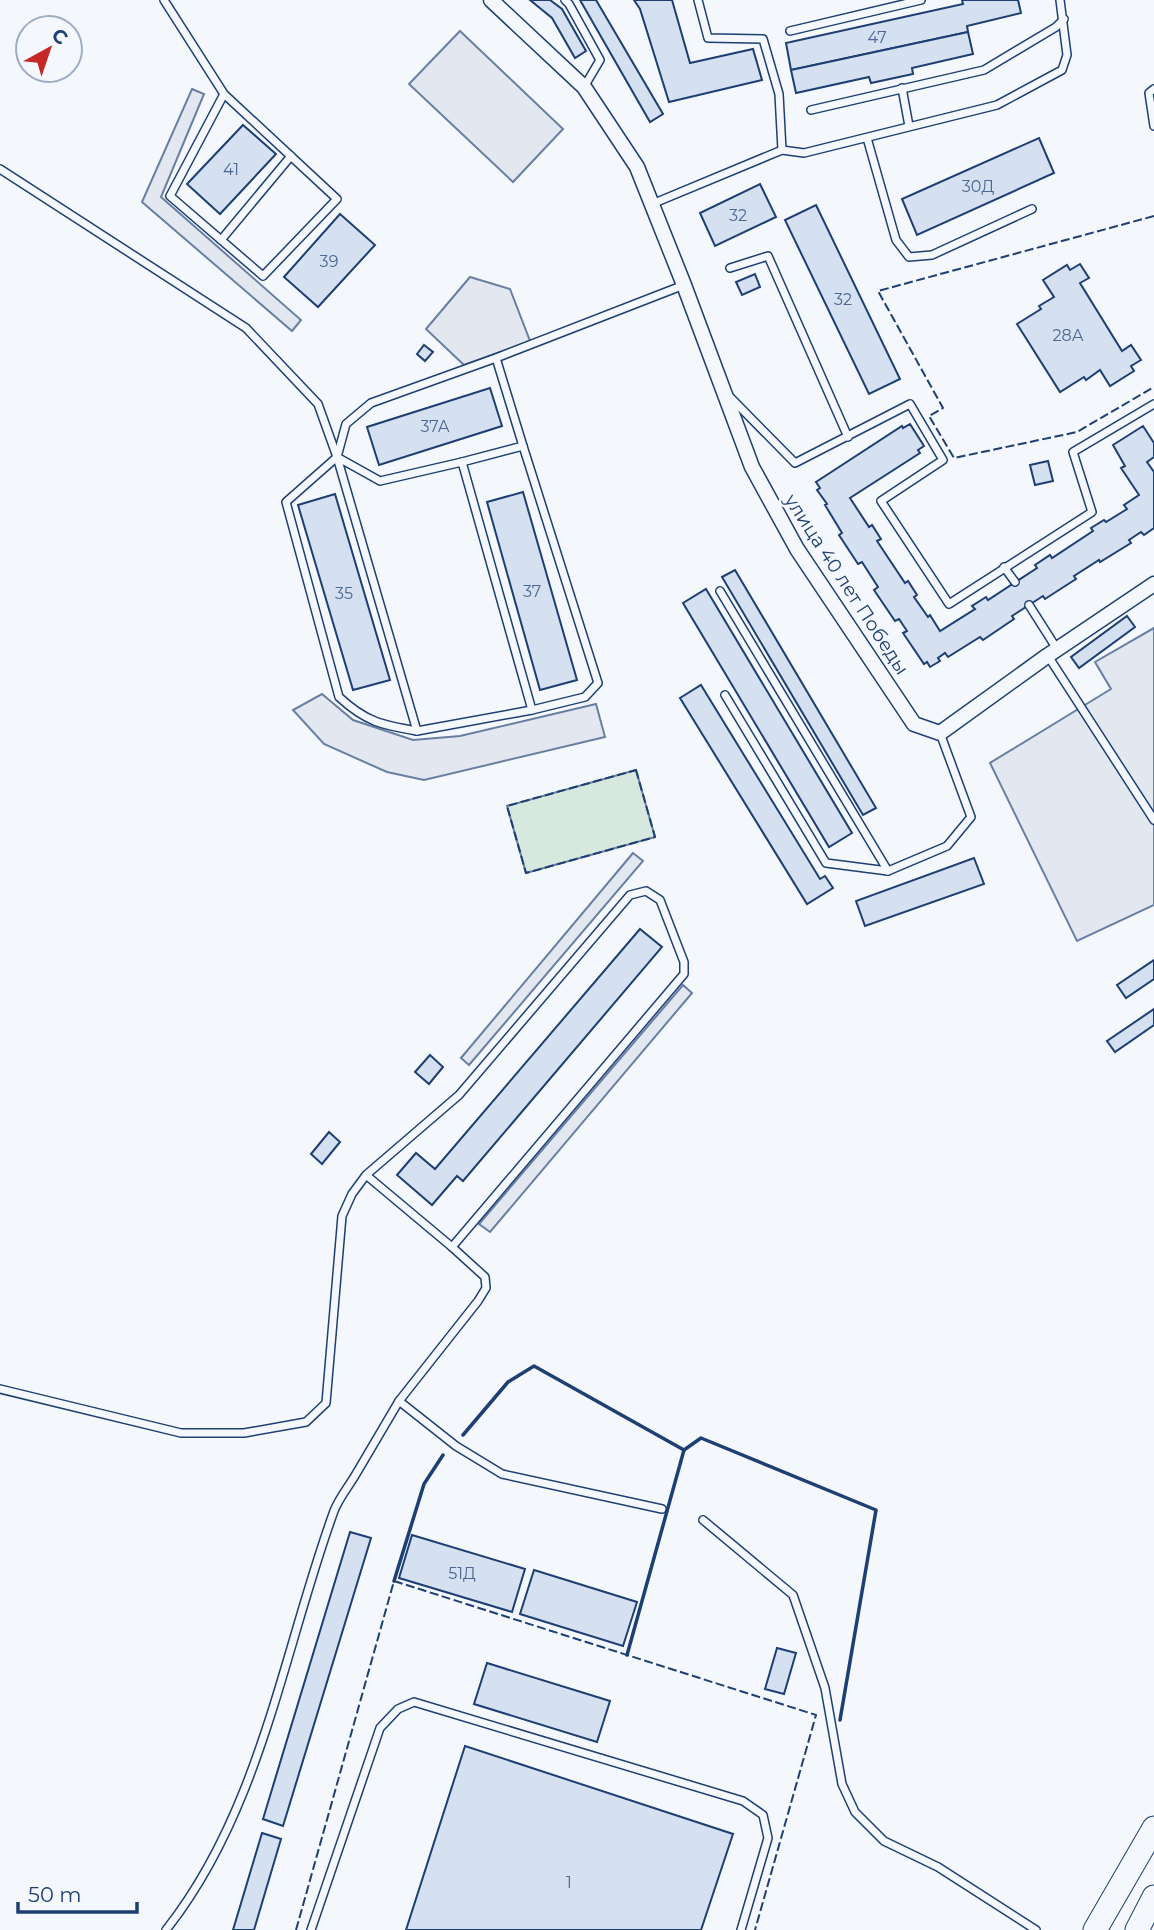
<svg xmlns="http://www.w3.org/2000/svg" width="1154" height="1930" viewBox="0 0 1154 1930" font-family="Montserrat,sans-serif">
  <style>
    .green { fill: #d7e8df; stroke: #687fa3; stroke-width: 2 }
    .parking { fill: #e3e8f0; stroke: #687fa3; stroke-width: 2 }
    .building { fill: #d5e0f0; stroke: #1d3f73; stroke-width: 2 }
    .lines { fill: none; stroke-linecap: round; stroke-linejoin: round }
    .service-casing { stroke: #1d3f73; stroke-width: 10 }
    .minor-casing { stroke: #1d3f73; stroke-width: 17 }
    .primary-casing { stroke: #1d3f73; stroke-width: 25 }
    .service { stroke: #f4f7fb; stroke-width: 7 }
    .minor { stroke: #f4f7fb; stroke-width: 14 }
    .primary { stroke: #f4f7fb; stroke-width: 23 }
    .fence { stroke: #1d3f73; stroke-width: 2; stroke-dasharray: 9 3.5; stroke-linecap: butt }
    .wall { stroke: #1d3f73; stroke-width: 3.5 }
    .labels { text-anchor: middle; stroke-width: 5; stroke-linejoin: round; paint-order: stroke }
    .number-label { font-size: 16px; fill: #4b6792 }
    .street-label { font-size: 19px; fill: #1d3f73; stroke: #f4f7fb }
  </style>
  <rect width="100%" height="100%" fill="#f4f7fb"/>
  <path class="green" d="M636,770L655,837L526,873L507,806Z"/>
  <g class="parking">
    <path d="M460,31L563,129L513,182L409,84Z"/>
    <path d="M192,89L204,94L161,197L301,320L292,331L142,202Z"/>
    <path d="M470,277L510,289L530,341L464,365L426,329Z"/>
    <path d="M1154,628V905L1077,941L990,763L1111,689L1095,662Z"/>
    <path d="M322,694L353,720L413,740L460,736L596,704L605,737L424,780L387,772L324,744L293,710Z"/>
    <path d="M633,853L643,861L469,1065L461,1058Z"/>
    <path d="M683,985L692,993L490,1232L479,1224Z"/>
  </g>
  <g class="building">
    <path d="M530,0H550L562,9L586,51L575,58L552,18Z"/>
    <path d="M580,0H596L663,114L650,122Z"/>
    <path d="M634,0H672L690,63L753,49L762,80L669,102L640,9Z"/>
    <path d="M962,0H1018L1021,13L967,26L968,32L791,70L786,43L963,4Z"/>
    <path d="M968,32L973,54L912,68L913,74L871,83L869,77L796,93L791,70Z"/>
    <path d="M243,125L276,154L220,214L187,184Z"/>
    <path d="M1039,138L1054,173L917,235L902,199Z"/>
    <path d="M760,184L776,217L715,246L700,213Z"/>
    <path d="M816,205L900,379L869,394L785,220Z"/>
    <path d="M340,214L375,245L318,307L284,277Z"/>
    <path d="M1080,264L1089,278L1080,283L1122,351L1131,345L1141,360L1131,366L1134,371L1110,386L1100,370L1086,380L1084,377L1060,392L1017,324L1041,309L1039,306L1054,297L1043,280L1067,265L1070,270Z"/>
    <path d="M755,274L760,287L742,295L736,282Z"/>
    <path d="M424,345L433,352L425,361L417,354Z"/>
    <path d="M490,388L502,426L379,465L367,427Z"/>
    <path d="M910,424L924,446L918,450L920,453L850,498L869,527L872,525L881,539L877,541L905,583L908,581L917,595L914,597L928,617L930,615L940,631L975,609L972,606L986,597L988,600L1037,568L1035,565L1050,555L1052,558L1093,531L1091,528L1104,520L1106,522L1127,509L1124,505L1139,495L1121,468L1125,466L1113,445L1143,426L1154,443V457L1147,462L1154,472V528L1144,535L1141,532L1129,540L1131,543L1100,562L1099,560L1074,576L1076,579L1045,599L1043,596L1012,616L1014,619L983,640L980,637L948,657L945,653L938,658L940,661L930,667L927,662L924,664L903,633L907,631L899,619L895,621L874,590L878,587L862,562L858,564L839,535L842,533L825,505L827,504L817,490L820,488L816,482L902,426L903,428Z"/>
    <path d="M1048,461L1053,481L1035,485L1030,465Z"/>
    <path d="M523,492L577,680L540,690L487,502Z"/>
    <path d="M335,494L390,680L353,690L298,505Z"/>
    <path d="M735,570L876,808L863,815L722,577Z"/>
    <path d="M706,589L852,833L829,847L683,603Z"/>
    <path d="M1127,616L1135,627L1079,668L1071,657Z"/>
    <path d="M701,685L820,879L825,876L833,888L807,904L680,698Z"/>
    <path d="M974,858L984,884L865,926L856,901Z"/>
    <path d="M640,929L662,947L463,1181L457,1176L432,1205L397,1175L416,1153L435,1169Z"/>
    <path d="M1154,960V979L1126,998L1117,985Z"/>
    <path d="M1154,1009V1025L1115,1052L1107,1041Z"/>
    <path d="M430,1055L443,1067L429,1084L415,1072Z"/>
    <path d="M329,1132L340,1142L322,1164L311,1154Z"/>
    <path d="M350,1532L371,1538L283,1826L263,1819Z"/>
    <path d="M412,1535L525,1569L512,1612L399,1578Z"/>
    <path d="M534,1570L637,1602L623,1646L520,1614Z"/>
    <path d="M777,1648L796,1653L784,1694L765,1689Z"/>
    <path d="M487,1663L610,1701L597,1742L474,1704Z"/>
    <path d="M465,1746L733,1834L701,1930H406Z"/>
    <path d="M262,1833L281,1839L254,1930H233Z"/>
  </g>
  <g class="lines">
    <defs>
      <g id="service">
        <path d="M164,0L224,94L337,199L263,276L170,196L224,94"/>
        <path d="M565,0L569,4L600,60L584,87"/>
        <path d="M698,0L708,38L763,39L779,94L782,150"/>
        <path d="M790,31L921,0"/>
        <path d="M902,88L909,126"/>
        <path d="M1154,89L1149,93L1154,126"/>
        <path d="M811,110L984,70L1056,27L1064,19"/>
        <path d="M867,138L896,240L909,257L932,255L1032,209"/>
        <path d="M0,169L246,328L318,404L337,457L417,731L532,710L462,462L380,481L337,457"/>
        <path d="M652,204L782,150L804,153L997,105L1062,70L1067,55L1060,0"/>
        <path d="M221,240L291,156"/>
        <path d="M730,268L768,256L848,437"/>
        <path d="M729,396L795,463L910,404L943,460L881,501L949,604L1092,512L1073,452L1154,404"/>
        <path d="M523,446L598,683L585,697L532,710"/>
        <path d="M462,462L523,446L496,358"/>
        <path d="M1004,567L1015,582"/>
        <path d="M720,591L888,871"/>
        <path d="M1029,605L1057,649"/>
        <path d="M1048,656L1154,820"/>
        <path d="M725,695L826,863L888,871L947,846L971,817L940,733"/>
        <path d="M417,731C382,725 366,722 339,697L286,502L337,457L346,424L371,403L496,358L684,285"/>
        <path d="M0,1389L181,1433H244L306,1422L326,1403L342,1216L352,1194L366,1175L459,1095L630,895L646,891L660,900L684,962V974L452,1247L366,1175"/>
        <path d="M399,1401L478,1301L486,1288L485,1277L452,1247"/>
        <path d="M703,1520L793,1595L825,1688L842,1784L855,1812L884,1841L938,1867L1036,1930"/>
        <path d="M166,1930C261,1810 283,1651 334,1511C339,1498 349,1486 356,1474C370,1450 385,1425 399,1401L456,1446L502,1474L662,1509"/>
        <path d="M311,1930L380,1728L398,1709L414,1702L743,1801L763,1815L768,1838L741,1930"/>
      </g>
      <path id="minor" d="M491,0L584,87L637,167L684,285L752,467L797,549L914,724L940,733L1047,656L1154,584"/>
      <g id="primary">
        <path d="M1095,1930L1154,1828"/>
        <path d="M1137,1930L1154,1897"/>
      </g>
    </defs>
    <use href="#service" class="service-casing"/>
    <use href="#minor" class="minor-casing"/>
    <use href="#primary" class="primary-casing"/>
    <use href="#service" class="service"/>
    <use href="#minor" class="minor"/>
    <use href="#primary" class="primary"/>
    <g class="fence">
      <path d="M1154,216L878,291L943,408L929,416L954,458L1077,432L1154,387"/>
      <path d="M636,770L655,837L526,873L507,806Z"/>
      <path d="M296,1930L394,1581L816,1715L755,1930"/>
    </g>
    <g class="wall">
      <path d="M463,1435L508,1382L534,1366L684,1450L627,1655"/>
      <path d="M684,1450L701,1438L876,1510L840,1720"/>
      <path d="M394,1581L424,1484L443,1455"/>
    </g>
  </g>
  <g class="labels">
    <g class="number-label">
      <text x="877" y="43">47</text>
      <text x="231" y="175">41</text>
      <text x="978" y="192">30Д</text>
      <text x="738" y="221">32</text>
      <text x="329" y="267">39</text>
      <text x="843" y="305">32</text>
      <text x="1068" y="341">28А</text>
      <text x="435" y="432">37А</text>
      <text x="532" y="597">37</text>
      <text x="344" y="599">35</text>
      <text x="462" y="1579">51Д</text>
      <text x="569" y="1888">1</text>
    </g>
    <g class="street-label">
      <text transform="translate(847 584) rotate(57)" y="7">улица 40 лет Победы</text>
    </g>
  </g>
  <g transform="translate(49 49) rotate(40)"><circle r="33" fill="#f4f7fb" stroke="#9eadc5" stroke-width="2"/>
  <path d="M0-5L12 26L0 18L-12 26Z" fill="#c62828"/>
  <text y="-10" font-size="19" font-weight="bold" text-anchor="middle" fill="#1d3f73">С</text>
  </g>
  <path d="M18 1902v10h119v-10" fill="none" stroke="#1d3f73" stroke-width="3.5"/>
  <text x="28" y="1902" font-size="21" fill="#1d3f73" stroke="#f4f7fb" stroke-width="5" paint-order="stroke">50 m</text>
</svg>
